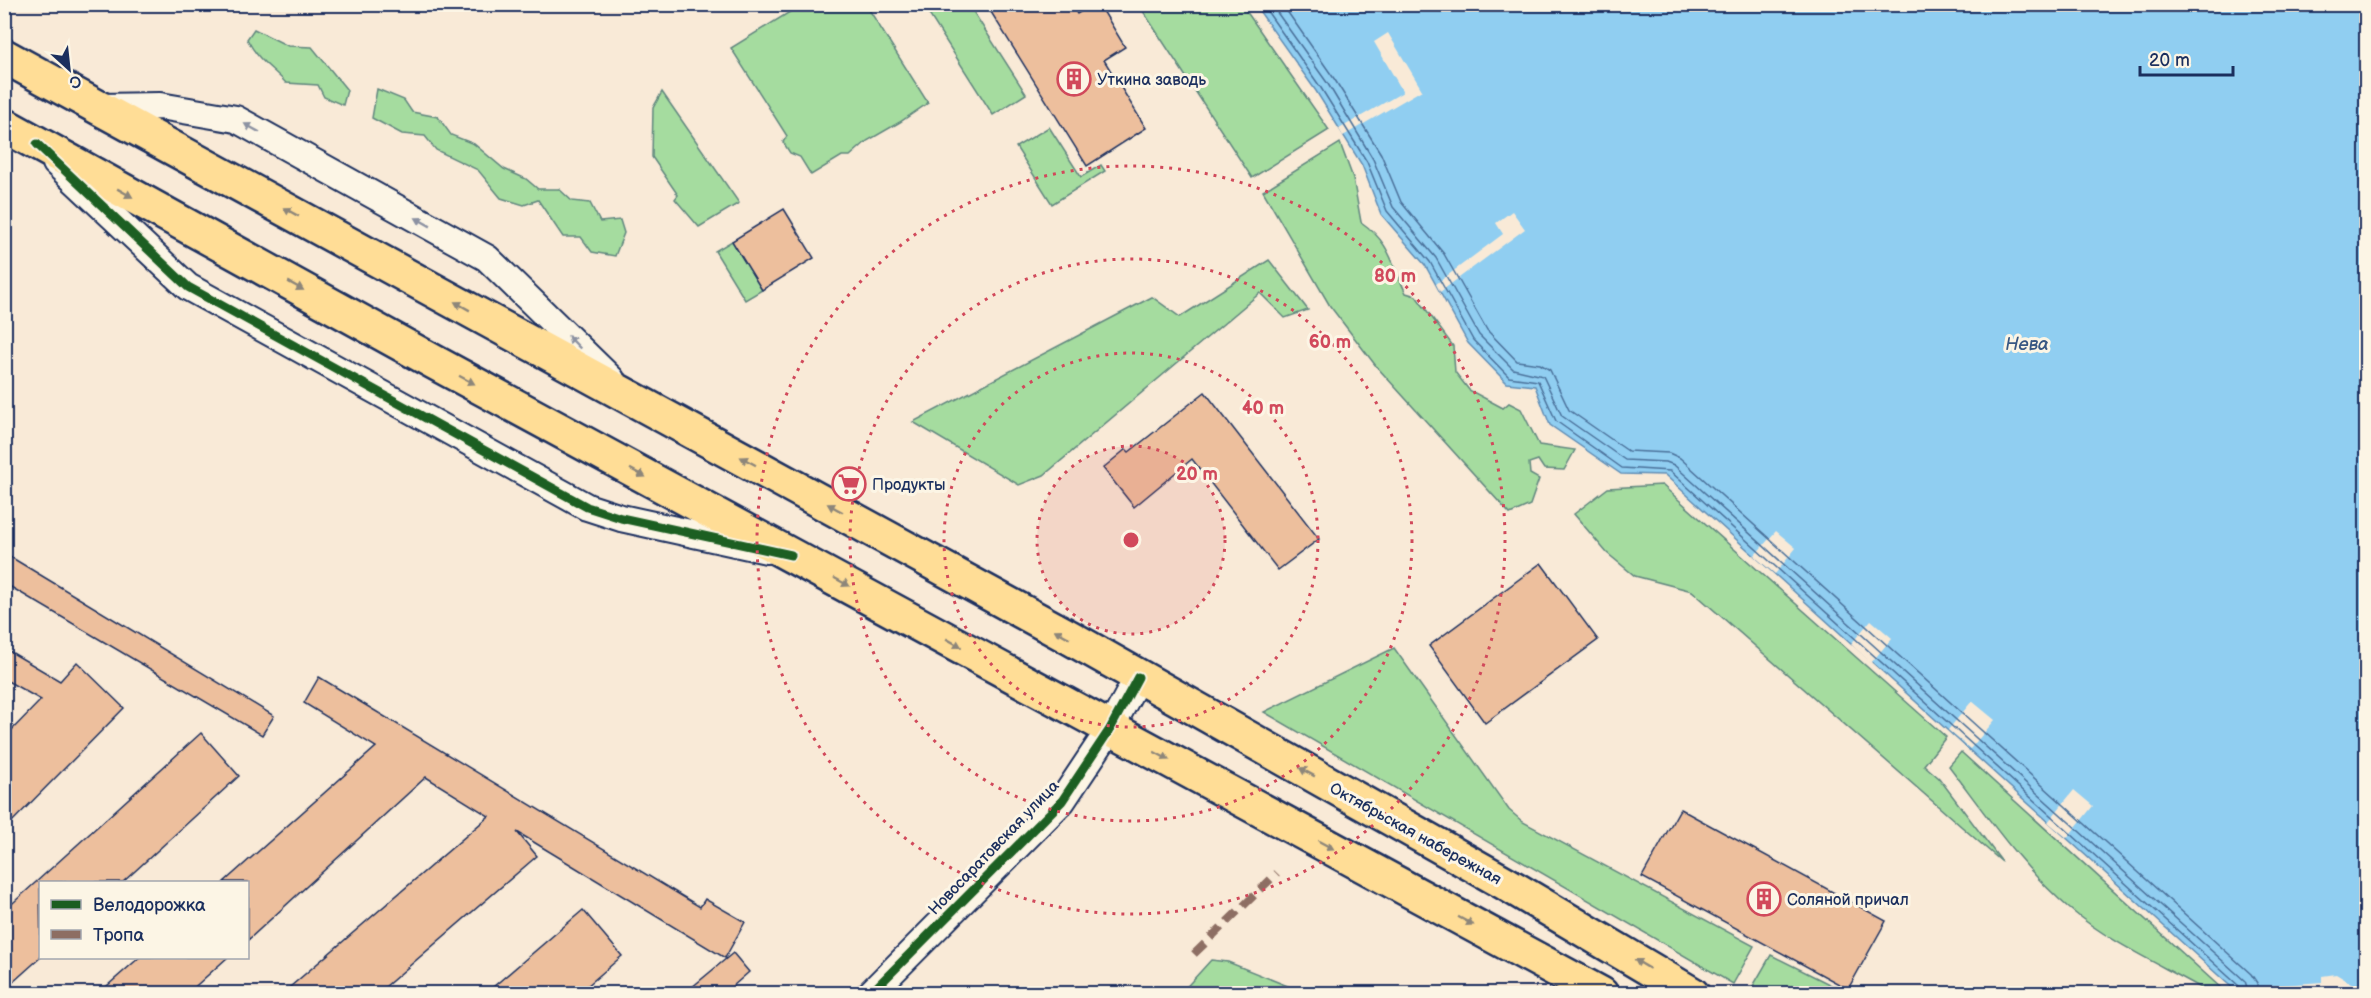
<svg xmlns="http://www.w3.org/2000/svg" width="2371" height="998" viewBox="0 0 2371 998" font-family="'Balsamiq Sans',sans-serif">
  <style>
    .green { fill: #a5dc9f; stroke: #60867e; stroke-width: 1.5 }
    .water { fill: #90cef1; stroke: #618eb6; stroke-width: 1.5 }
    .pier { fill: #f9ead7 }
    .lines { fill: none; stroke-linecap: round; stroke-linejoin: round }
    .shore { stroke: #4a6f99; stroke-width: 1.5 }
    .building { fill: #edbf9d; stroke: #1b2f5e; stroke-width: 1.5 }
    .minor-casing { stroke: #1b2f5e; stroke-width: 30 }
    .primary-casing { stroke: #1b2f5e; stroke-width: 38 }
    .minor { stroke: #fcf5e5; stroke-width: 26 }
    .primary { stroke: #ffdd96; stroke-width: 33 }
    .quiet { stroke: #8d6e63; stroke-width: 8; stroke-dasharray: 15 8; stroke-linecap: butt }
    .cycleway-casing { stroke: #fcf5e5; stroke-width: 13 }
    .cycleway { stroke: #1b5e20; stroke-width: 9 }
    .oneway { fill: #8c92a2 }
    .oneway2 { fill: #8d867a }
    .ring { fill: none; stroke: #d1495b; stroke-width: 3; stroke-dasharray: 3 6 }
    .labels { text-anchor: middle; stroke-width: 6; stroke-linejoin: round; paint-order: stroke }
    .poi-label { font-size: 16px; fill: #1b2f5e; stroke: #fcf5e5; text-anchor: start }
    .street-label { font-size: 16px; fill: #1b2f5e; stroke: #fcf5e5 }
    .water-label { font-size: 18px; font-style: italic; fill: #385783; stroke: #fcf5e5 }
    .centre { fill: #d1495b; stroke: #fcf5e5; stroke-width: 3 }
    .ring-label { font-size: 18px; text-anchor: middle; font-weight: bold; fill: #d1495b; stroke: #fcf5e5; stroke-width: 6; stroke-linejoin: round; paint-order: stroke }
  </style>
  <rect width="100%" height="100%" fill="#f9ead7"/>
  <filter id="ink" filterUnits="userSpaceOnUse"><feTurbulence type="fractalNoise" baseFrequency=".0167" numOctaves="2"/><feDisplacementMap in="SourceGraphic" scale="12" xChannelSelector="R" yChannelSelector="G"/><feConvolveMatrix kernelMatrix="1 2 1 2 8 2 1 2 1" color-interpolation-filters="sRGB"/></filter>
  <g filter="url(#ink)">
    <g class="green">
      <path d="M801,5H873L868,8L928,103L900,122L867,141L850,156H842L811,175L800,157L790,153L783,142L787,136L731,48Z"/>
      <path d="M923,5H969L1026,94L993,115Z"/>
      <path d="M1139,5H1242L1329,130L1252,178Z"/>
      <path d="M254,29L288,46L312,47L347,90L343,105L324,97L318,85L286,83C269,65 259,62 247,39Z"/>
      <path d="M377,89L404,100L412,112L438,117L451,135L474,144L504,169L526,179L538,189H559L572,201L590,203L600,222L620,220L624,233L615,256L592,252L581,237H563L538,200L524,205L501,198L478,170L436,150L425,136L402,134L372,118Z"/>
      <path d="M662,92L739,203L699,227L675,199L678,195L652,157L653,108Z"/>
      <path d="M1049,127L1081,177L1101,165L1105,171L1052,204L1016,147Z"/>
      <path d="M1340,143L1353,178L1361,222C1391,243 1391,263 1406,293L1416,296L1453,346L1455,372L1469,390L1503,408L1509,403L1521,409L1539,445L1575,450L1564,470L1544,469L1538,460L1529,463L1530,474L1539,479L1530,505L1510,514L1376,366L1330,306L1263,191Z"/>
      <path d="M732,241L762,290L745,300L715,251Z"/>
      <path d="M1269,260L1308,310L1285,318L1260,293L1044,475L1019,485L913,422L1152,297L1180,317Z"/>
      <path d="M1662,485L1946,737L1924,765L1939,778L2002,862L1692,591L1635,576L1607,553L1574,514L1608,488Z"/>
      <path d="M1394,648L1509,810L1523,822L1754,946L1733,984L1264,712Z"/>
      <path d="M1961,752L2222,989H2203C2159,964 2109,942 2070,909C2022,868 1987,816 1949,766Z"/>
      <path d="M1771,955L1847,993H1749Z"/>
      <path d="M1211,960L1228,962L1290,987L1297,993H1181Z"/>
    </g>
    <path class="water" d="M1255,5H2366V993H2238L1665,475L1621,474L1550,425L1535,386L1507,383L1468,343L1425,265L1381,214L1362,165L1316,91Z"/>
    <g class="pier">
      <path d="M1388,33L1422,90L1343,136L1339,129L1403,92L1374,42Z"/>
      <path d="M1512,211L1525,229L1440,292L1436,284L1503,234L1496,223Z"/>
      <path d="M1776,531L1796,548L1775,574L1754,556Z"/>
      <path d="M1871,620L1892,638L1871,663L1851,644Z"/>
      <path d="M1972,701L1995,720L1970,749L1948,730Z"/>
      <path d="M2074,790L2093,806L2067,838L2048,822Z"/>
      <path d="M2336,974L2356,986L2352,992L2354,993L2234,994L2229,989L2322,982V976Z"/>
    </g>
    <g class="lines">
      <g class="shore">
        <path d="M1262,4L1321,88L1367,162L1387,211L1430,262L1473,340L1509,377L1538,381L1556,421L1622,468L1670,471L2239,986L2242,994"/>
        <path d="M1271,4L1328,84L1373,159L1393,207L1436,258L1479,335L1513,369L1543,376L1562,416L1625,460L1666,462L1674,465L2245,981L2249,994"/>
        <path d="M1282,4L1335,80L1381,154L1401,202L1444,254L1487,330L1517,361L1540,364L1550,370L1569,410L1628,451L1669,453L1680,458L2251,974L2257,983L2258,994"/>
      </g>
    </g>
    <g class="building">
      <path d="M986,4H1071L1077,14L1093,4H1099L1125,47L1104,60L1146,128L1087,166Z"/>
      <path d="M784,209L814,258L762,290L732,241Z"/>
      <path d="M1205,392L1319,539L1278,570L1192,459L1134,507L1103,468L1126,449L1129,452Z"/>
      <path d="M4,553L274,716L262,735L4,583Z"/>
      <path d="M1541,563L1598,640L1485,723L1429,646Z"/>
      <path d="M4,648L60,681L77,662L124,708L4,830V738L41,700L4,679Z"/>
      <path d="M319,677L700,907L705,899L745,922L725,958L517,832L537,856L378,993H283L489,816L426,777L248,940V882H224L376,747L304,703Z"/>
      <path d="M201,733L239,776L123,882H40L41,957L4,990V911Z"/>
      <path d="M1680,809L1886,921L1848,989L1642,877Z"/>
      <path d="M583,910L622,956L579,993H486Z"/>
      <path d="M733,953L749,972L725,993H685Z"/>
      <path d="M140,957H228L188,993H99Z"/>
    </g>
    <g class="lines">
      <defs>
        <g id="minor">
          <path d="M100,107L160,106L236,119L487,258L611,379"/>
          <path d="M56,163L188,287L587,507L621,518L767,550"/>
          <path d="M870,994L1062,801L1110,729L1138,677"/>
        </g>
        <g id="primary">
          <path d="M4,56L1069,637L1505,883L1692,994"/>
          <path d="M4,125L434,362L1601,994"/>
        </g>
      </defs>
      <use href="#minor" class="minor-casing"/>
      <use href="#primary" class="primary-casing"/>
      <use href="#minor" class="minor"/>
      <use href="#primary" class="primary"/>
      <path class="quiet" d="M1194,954L1277,873"/>
      <defs>
        <g id="cycleway">
          <path d="M37,144L188,287L587,507L621,518L791,555"/>
          <path d="M870,994L1062,801L1110,729L1138,677"/>
        </g>
      </defs>
      <use href="#cycleway" class="cycleway-casing"/>
      <use href="#cycleway" class="cycleway"/>
    </g>
    <defs><path id="oneway-solid" d="M-6-.8H1V-3.2L6.5 0L1 3.2V.8H-6Z" transform="scale(1.5)"/></defs>
    <g class="oneway">
      <use href="#oneway-solid" transform="translate(252 128) rotate(-151)"/>
      <use href="#oneway-solid" transform="translate(423 222) rotate(-151)"/>
      <use href="#oneway-solid" transform="translate(574 342) rotate(-134)"/>
    </g>
    <g class="oneway2">
      <use href="#oneway-solid" transform="translate(125 193) rotate(29)"/>
      <use href="#oneway-solid" transform="translate(291 212) rotate(-151)"/>
      <use href="#oneway-solid" transform="translate(296 286) rotate(29)"/>
      <use href="#oneway-solid" transform="translate(462 306) rotate(-151)"/>
      <use href="#oneway-solid" transform="translate(467 380) rotate(28)"/>
      <use href="#oneway-solid" transform="translate(748 461) rotate(-152)"/>
      <use href="#oneway-solid" transform="translate(638 473) rotate(28)"/>
      <use href="#oneway-solid" transform="translate(835 508) rotate(-151)"/>
      <use href="#oneway-solid" transform="translate(842 582) rotate(28)"/>
      <use href="#oneway-solid" transform="translate(1062 634) rotate(-151)"/>
      <use href="#oneway-solid" transform="translate(954 643) rotate(29)"/>
      <use href="#oneway-solid" transform="translate(1162 756) rotate(28)"/>
      <use href="#oneway-solid" transform="translate(1307 772) rotate(-151)"/>
      <use href="#oneway-solid" transform="translate(1326 845) rotate(28)"/>
      <use href="#oneway-solid" transform="translate(1466 921) rotate(28)"/>
      <use href="#oneway-solid" transform="translate(1642 964) rotate(-149)"/>
    </g>
  </g>
  <circle cx="1131" cy="540" r="94" fill="#d1495b" fill-opacity=".12"/>
  <g class="ring">
    <circle cx="1131" cy="540" r="94"/>
    <circle cx="1131" cy="540" r="187"/>
    <circle cx="1131" cy="540" r="281"/>
    <circle cx="1131" cy="540" r="374"/>
  </g>
  <defs>
    <symbol id="building-ring" viewBox="-11 -11 22 22"><circle r="9.5" fill="#fcf5e5" stroke="#d1495b" stroke-width="1.5"/><path d="M-4-6H4V6H1V3H-1V6H-4ZM-2.5-4.3h1.7v1.8h-1.7ZM.8-4.3h1.7v1.8H.8ZM-2.5-1h1.7V.8h-1.7ZM.8-1h1.7V.8H.8Z" fill="#d1495b"/></symbol>
    <symbol id="supermarket-ring" viewBox="-11 -11 22 22"><circle r="9.5" fill="#fcf5e5" stroke="#d1495b" stroke-width="1.5"/><path d="M-6-5.5h2.5l.6 2H6L4.5 2H-2.5L-4.4-4H-6ZM-1.5 3.2a1.3 1.3 0 1 0 .1 0ZM3 3.2a1.3 1.3 0 1 0 .1 0Z" fill="#d1495b"/></symbol>
  </defs>
  <g fill-rule="evenodd">
    <use href="#building-ring" x="1055" y="60" width="38" height="38"/>
    <use href="#supermarket-ring" x="830" y="465" width="38" height="38"/>
    <use href="#building-ring" x="1745" y="880" width="38" height="38"/>
  </g>
  <g class="labels">
    <g class="poi-label">
      <text x="1097" y="85">Уткина заводь</text>
      <text x="872" y="490">Продукты</text>
      <text x="1787" y="905">Соляной причал</text>
    </g>
    <g class="street-label">
      <text transform="translate(1416 833) rotate(29)" y="6">Октябрьская набережная</text>
      <text transform="translate(993 847) rotate(-46)" y="6">Новосаратовская улица</text>
    </g>
    <g class="water-label">
      <text x="2027" y="350">Нева</text>
    </g>
  </g>
  <circle cx="1131" cy="540" r="9" class="centre"/>
  <g class="ring-label">
    <text x="1395" y="282">80 m</text>
    <text x="1330" y="348">60 m</text>
    <text x="1263" y="414">40 m</text>
    <text x="1197" y="480">20 m</text>
  </g>
  <rect width="2371" height="998" fill="none" stroke="#fcf5e5" stroke-width="24"/>
  <rect x="12" y="12" width="2347" height="974" fill="none" stroke="#1b2f5e" stroke-width="2" filter="url(#ink)"/>
  <rect x="39" y="881" width="210" height="78" fill="#fcf5e5" stroke="#a2a6af" stroke-width="1.5"/>
  <rect x="51" y="900" width="30" height="9" fill="#1b5e20" stroke="#a2a6af" stroke-width="1.5"/>
  <text x="93" y="911" font-size="18" fill="#1b2f5e">Велодорожка</text>
  <rect x="51" y="930" width="30" height="9" fill="#8d6e63" stroke="#a2a6af" stroke-width="1.5"/>
  <text x="93" y="941" font-size="18" fill="#1b2f5e">Тропа</text>
  <g transform="translate(69 69) rotate(153)" stroke="#fcf5e5" stroke-width="4.5" paint-order="stroke">
  <path d="M0-4.5L10 22L0 15L-10 22Z" fill="#1b2f5e"/>
  <text y="-9" font-size="16" font-weight="bold" text-anchor="middle" fill="#1b2f5e">С</text>
  </g>
  <path d="M2140 66v9h93v-9" fill="none" stroke="#1b2f5e" stroke-width="3"/>
  <text x="2149" y="66" font-size="18" fill="#1b2f5e" stroke="#fcf5e5" stroke-width="4.5" paint-order="stroke">20 m</text>
</svg>
